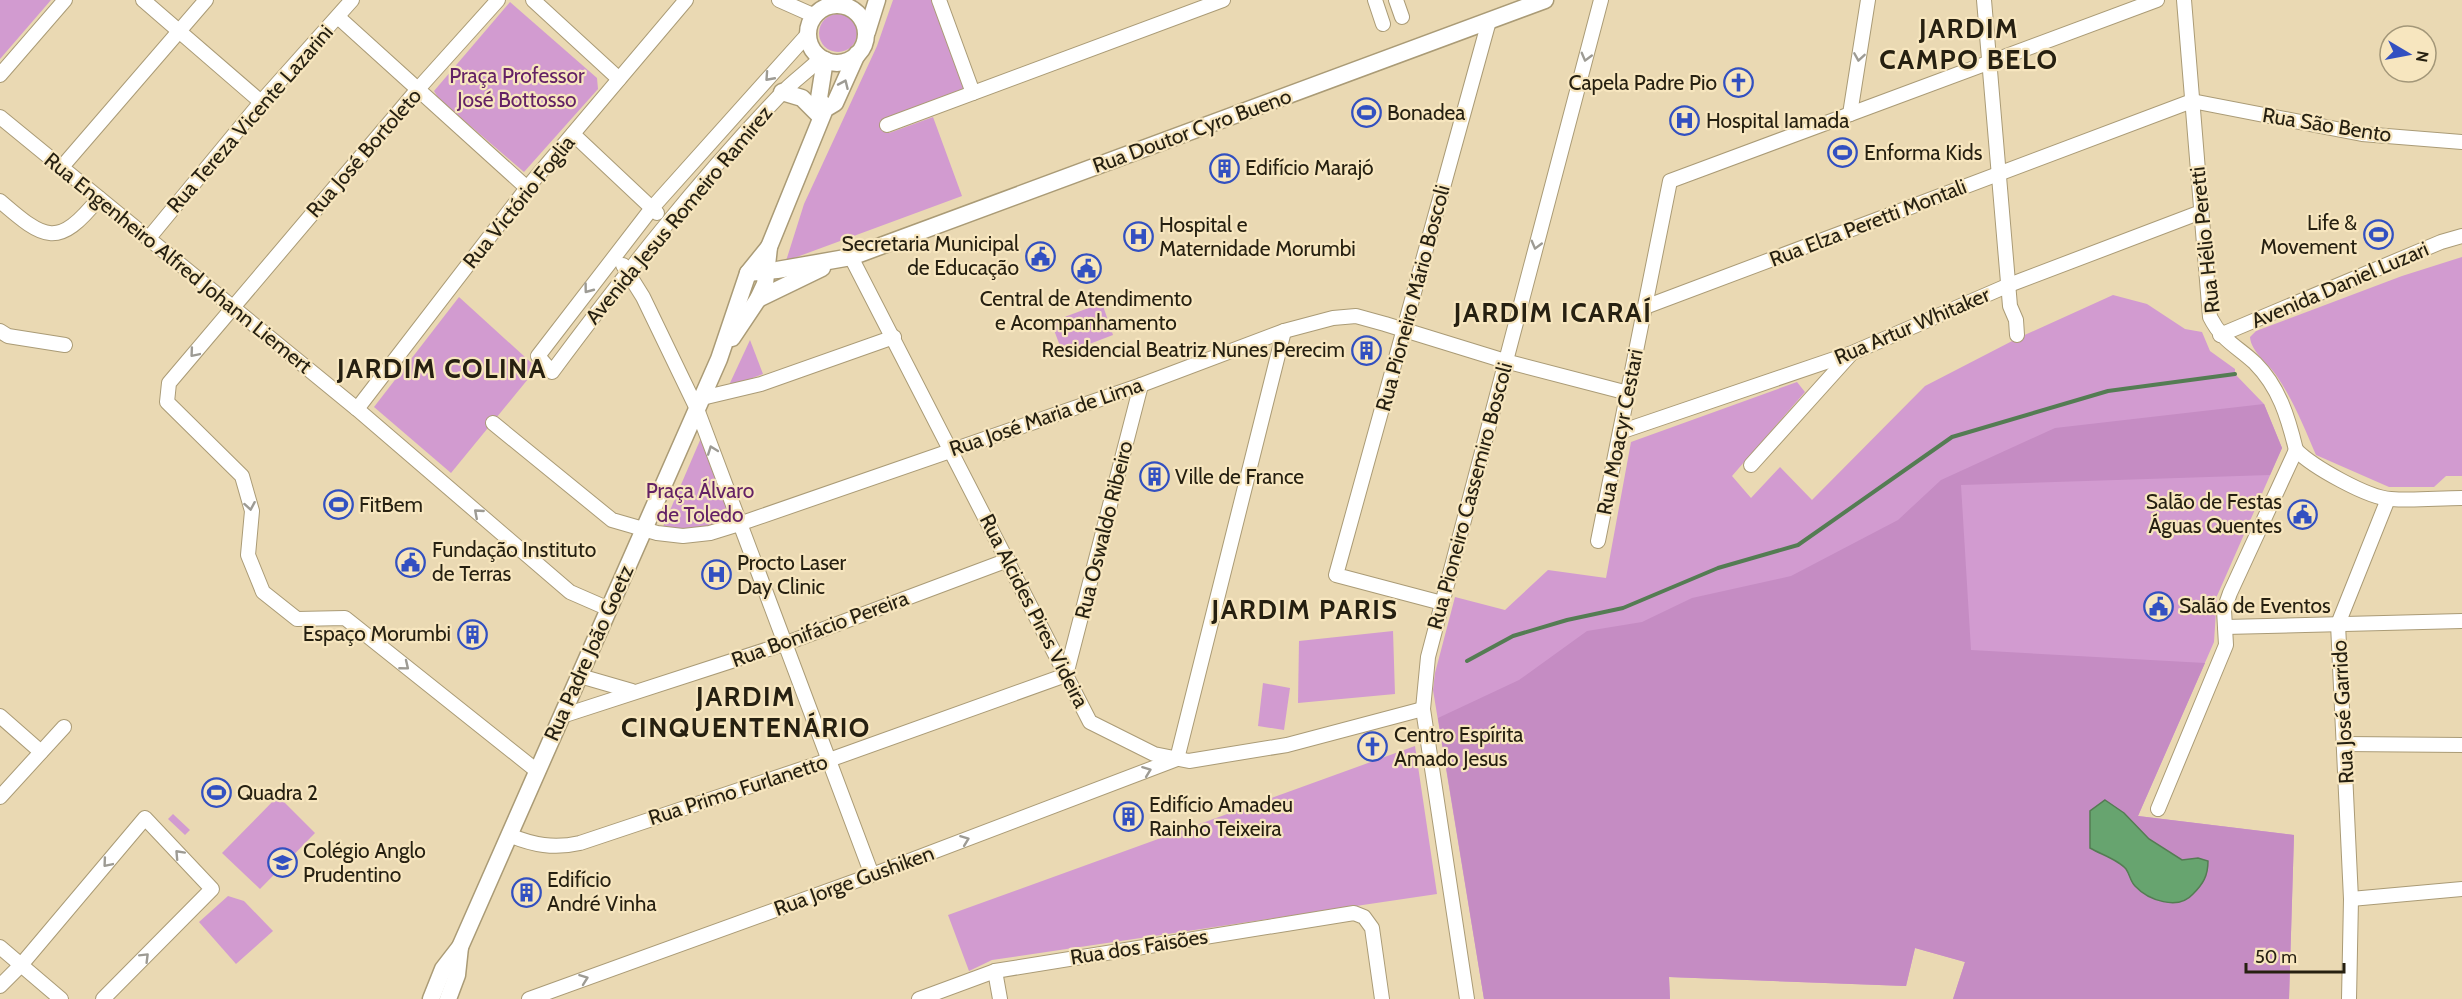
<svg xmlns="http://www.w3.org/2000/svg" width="2462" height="999" viewBox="0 0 2462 999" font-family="Cabin,sans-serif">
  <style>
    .green { fill: #d29bd0 }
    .forest { fill: #c58cc3; fill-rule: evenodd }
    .water { fill: #67a46f; stroke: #547c53; stroke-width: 1.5 }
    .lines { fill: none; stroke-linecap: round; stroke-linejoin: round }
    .stream { stroke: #547c53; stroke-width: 4 }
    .minor-casing { stroke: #aa9b76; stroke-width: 16 }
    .tertiary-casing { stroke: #aa9b76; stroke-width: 19 }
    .minor { stroke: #fff; stroke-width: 14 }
    .tertiary { stroke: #fff; stroke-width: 16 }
    .oneway { stroke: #9d9b94 }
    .labels { text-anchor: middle; stroke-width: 4.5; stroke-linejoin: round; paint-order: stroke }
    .park-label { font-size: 21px; fill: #642165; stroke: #f7e6bf }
    .poi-label { font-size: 21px; fill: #262011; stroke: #f7e6bf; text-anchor: start }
    .street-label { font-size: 21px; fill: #262011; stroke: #f7e6bf }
    .district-label { font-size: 27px; font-weight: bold; letter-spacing: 1.5px; fill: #262011; stroke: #f7e6bf }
  </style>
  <rect width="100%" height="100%" fill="#ead9b3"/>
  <g class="green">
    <path d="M0,0H51L0,59Z"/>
    <path d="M893,0H934L967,90L884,121L889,133L933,117L962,196L786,261L804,204L877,46Z"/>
    <path d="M510,2L597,78L598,89L524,172L439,99L434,91Z"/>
    <circle cx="838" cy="33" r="19"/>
    <path d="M2462,257V476H2446L2434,487H2389L2316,455C2304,427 2293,399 2276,375C2268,363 2251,352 2250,337L2256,331L2402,276Z"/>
    <path d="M2113,295L2147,304L2185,329L2202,332L2210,351L2235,369V374L2264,404L2282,448L2217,596L2214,642L2138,816L2294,835L2289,999H1953L1965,962L1915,948L1906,986L1669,977L1670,999H1484L1433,690L1435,673L1455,597L1505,610L1548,570L1606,578L1631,442L1797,382L1805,392L1732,476L1751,498L1780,467L1812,500L1925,386L2018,338Z"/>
    <path d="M459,297L537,368L451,473L374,407Z"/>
    <path d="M1102,303L1113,335L1063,354L1051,322Z"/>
    <path d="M750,340L763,374L734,385L730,383Z"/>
    <path d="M701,438L733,519L709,527L662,529Z"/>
    <path d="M1393,631L1395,694L1298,703L1299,641Z"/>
    <path d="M1263,683L1290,688L1284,730L1258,726Z"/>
    <path d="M1415,746L1437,894L992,960L969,971L948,915Z"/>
    <path d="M278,796L315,833L260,889L222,853Z"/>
    <path d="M173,814L190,830L185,835L168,819Z"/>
    <path d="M228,896L244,901L273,931L236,964L199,922Z"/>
  </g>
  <path class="forest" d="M2264,404L2282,448L2270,475L1961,485L1971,650L2205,663L2138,816L2294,835L2289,999H1953L1965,962L1915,948L1906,986L1669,977L1670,999H1484L1438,718L1519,680L1587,631L1642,622L1692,598L1791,576L1898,520L1941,480L2055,428ZM2124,813L2149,839L2182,860L2198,858L2132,884L2125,868Z"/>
  <path class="water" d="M2105,800L2124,813L2149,839L2182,860L2198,858L2208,861C2208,876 2203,884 2193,894C2178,911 2148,900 2135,886C2130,881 2130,875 2126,869C2119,860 2100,854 2090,848V811Z"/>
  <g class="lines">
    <path class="stream" d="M1467,661L1513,636L1567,620L1623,608L1718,568L1798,545L1952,437L2108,391L2235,374"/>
    <defs>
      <g id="minor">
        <path d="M143,0L261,102"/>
        <path d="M498,0L418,89L169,383L167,402L242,476L252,511L248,555L263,592L297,619L345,618L537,771"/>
        <path d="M533,0L619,79"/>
        <path d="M779,0L815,16"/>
        <path d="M939,0L973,93"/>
        <path d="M1375,0L1383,24"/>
        <path d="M1396,0L1402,17"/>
        <path d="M1984,0L2010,306L2016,320L2017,335"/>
        <path d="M2184,0L2210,317C2222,341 2237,346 2255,363C2279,387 2288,417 2296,450"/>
        <path d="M338,17L527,188"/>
        <path d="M808,34L652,208L538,356L552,372C624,275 698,181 781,94C793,81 808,71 821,58"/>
        <path d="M0,75L65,0"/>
        <path d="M1850,114L1868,0"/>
        <path d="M0,117L357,409L570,592L609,609"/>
        <path d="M887,125L1223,0"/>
        <path d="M573,134L657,213"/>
        <path d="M61,168L206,0"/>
        <path d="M0,201C45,240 58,249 99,198"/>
        <path d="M148,239L261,102L352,0"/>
        <path d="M851,257L1090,722L1154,754L1189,761L1287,745L1423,709"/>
        <path d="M623,265L643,297L697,409L872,875"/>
        <path d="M1645,307L2192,101L2362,134L2462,142"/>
        <path d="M0,331L8,336L65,345"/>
        <path d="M2220,335L2441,242L2462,236"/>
        <path d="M702,398L761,384L894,337"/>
        <path d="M357,409L527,188L686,0"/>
        <path d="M493,423L612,520L657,533L683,536L710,533L739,524L1141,385L1284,331L1333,318L1356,316L1385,324L1505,361L1628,393"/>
        <path d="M1620,432L1852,353L2009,285L2201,212"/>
        <path d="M2296,450C2313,467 2368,498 2391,499C2414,501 2439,498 2462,498"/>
        <path d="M1751,465L1850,355"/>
        <path d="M1598,541L1670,181L2157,0"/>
        <path d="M1442,603L1336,575L1489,21"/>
        <path d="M2225,627L2462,621"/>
        <path d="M580,676L632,691"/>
        <path d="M0,716L41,752"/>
        <path d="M562,716L784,644L1008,560"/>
        <path d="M2344,744L2462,745"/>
        <path d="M0,797L64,727"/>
        <path d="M2158,809L2226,645L2224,610L2230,593L2296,450"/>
        <path d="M509,835C533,845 554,849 580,843L829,760L1066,675L1141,385"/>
        <path d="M2351,899L2462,889"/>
        <path d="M0,947L61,999"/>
        <path d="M995,971L1000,999"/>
        <path d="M0,986L21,965L145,818L212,889L103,999"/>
        <path d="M529,999L872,875L1177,759L1284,331"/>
        <path d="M919,999L995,971L1354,913L1364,917L1372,928L1382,999"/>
        <path d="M1467,999L1423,709L1428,657L1601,0"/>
        <path d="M2349,999L2351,899L2338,624L2388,499"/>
      </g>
      <g id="tertiary">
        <circle cx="837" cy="34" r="29"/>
        <path d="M867,32L877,0"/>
        <path d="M825,60L819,98L825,109"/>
        <path d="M782,92L802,98L821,117"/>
        <path d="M748,273L777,270L851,257L1545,0"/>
        <path d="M758,299L822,268"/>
        <path d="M732,338L758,299L765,284L769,247L825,109L835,103L857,54"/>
        <path d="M431,999L443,969L460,947L719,359L748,273L769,247"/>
        <path d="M448,999L457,975L460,947"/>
      </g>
    </defs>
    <use href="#minor" class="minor-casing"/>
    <use href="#tertiary" class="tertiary-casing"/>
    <use href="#minor" class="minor"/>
    <use href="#tertiary" class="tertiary"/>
  </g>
  <defs><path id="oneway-chevron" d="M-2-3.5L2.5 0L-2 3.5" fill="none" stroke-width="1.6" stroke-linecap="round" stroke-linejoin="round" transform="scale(1.5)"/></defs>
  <g class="oneway">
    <use href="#oneway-chevron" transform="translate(1586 57) rotate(105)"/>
    <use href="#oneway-chevron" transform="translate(1859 57) rotate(99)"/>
    <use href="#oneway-chevron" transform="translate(769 77) rotate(132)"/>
    <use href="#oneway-chevron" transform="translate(844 84) rotate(-66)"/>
    <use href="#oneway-chevron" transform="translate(1536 245) rotate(105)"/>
    <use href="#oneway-chevron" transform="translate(588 289) rotate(127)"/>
    <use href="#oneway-chevron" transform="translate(194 353) rotate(130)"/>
    <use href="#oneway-chevron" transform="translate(712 450) rotate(-110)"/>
    <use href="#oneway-chevron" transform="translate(250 506) rotate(80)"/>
    <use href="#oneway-chevron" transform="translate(478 513) rotate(-139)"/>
    <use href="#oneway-chevron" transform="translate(405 666) rotate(39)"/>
    <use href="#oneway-chevron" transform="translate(1147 771) rotate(-21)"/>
    <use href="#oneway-chevron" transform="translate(965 840) rotate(-21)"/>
    <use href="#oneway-chevron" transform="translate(179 854) rotate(-133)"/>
    <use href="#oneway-chevron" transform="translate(107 863) rotate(130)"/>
    <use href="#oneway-chevron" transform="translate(145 957) rotate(-45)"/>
    <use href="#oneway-chevron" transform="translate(584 979) rotate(-20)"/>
  </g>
  <defs>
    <symbol id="church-ring" viewBox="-11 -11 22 22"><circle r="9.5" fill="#f7e6bf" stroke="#3250c1" stroke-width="1.5"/><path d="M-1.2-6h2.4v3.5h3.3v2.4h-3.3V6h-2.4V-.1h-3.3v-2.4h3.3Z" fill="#3250c1"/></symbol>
    <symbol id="stadium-ring" viewBox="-11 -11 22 22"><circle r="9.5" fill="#f7e6bf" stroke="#3250c1" stroke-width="1.5"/><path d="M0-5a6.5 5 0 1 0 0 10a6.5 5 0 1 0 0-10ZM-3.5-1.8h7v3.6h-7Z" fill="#3250c1"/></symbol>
    <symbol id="hospital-ring" viewBox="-11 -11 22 22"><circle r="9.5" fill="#f7e6bf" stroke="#3250c1" stroke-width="1.5"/><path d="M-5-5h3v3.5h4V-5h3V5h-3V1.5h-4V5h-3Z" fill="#3250c1"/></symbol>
    <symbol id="building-ring" viewBox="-11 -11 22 22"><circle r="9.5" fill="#f7e6bf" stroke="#3250c1" stroke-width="1.5"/><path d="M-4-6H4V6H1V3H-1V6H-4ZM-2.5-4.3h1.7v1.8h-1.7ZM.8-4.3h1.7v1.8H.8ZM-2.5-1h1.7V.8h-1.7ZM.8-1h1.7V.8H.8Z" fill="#3250c1"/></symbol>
    <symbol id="civic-ring" viewBox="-11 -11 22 22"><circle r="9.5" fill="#f7e6bf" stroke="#3250c1" stroke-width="1.5"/><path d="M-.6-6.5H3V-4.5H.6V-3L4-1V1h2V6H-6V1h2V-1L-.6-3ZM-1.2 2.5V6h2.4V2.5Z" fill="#3250c1"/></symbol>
    <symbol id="school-ring" viewBox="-11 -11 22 22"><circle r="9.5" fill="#f7e6bf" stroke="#3250c1" stroke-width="1.5"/><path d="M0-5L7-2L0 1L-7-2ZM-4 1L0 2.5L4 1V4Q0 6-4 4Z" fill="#3250c1"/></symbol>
  </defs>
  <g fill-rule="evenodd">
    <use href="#church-ring" x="1722" y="66" width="33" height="33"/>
    <use href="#stadium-ring" x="1350" y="96" width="33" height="33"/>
    <use href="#hospital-ring" x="1668" y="104" width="33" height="33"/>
    <use href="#stadium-ring" x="1826" y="136" width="33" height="33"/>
    <use href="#building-ring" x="1208" y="152" width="33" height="33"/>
    <use href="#stadium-ring" x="2362" y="218" width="33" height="33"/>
    <use href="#hospital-ring" x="1122" y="220" width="33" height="33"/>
    <use href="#civic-ring" x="1024" y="240" width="33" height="33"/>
    <use href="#civic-ring" x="1070" y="252" width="33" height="33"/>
    <use href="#building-ring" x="1350" y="334" width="33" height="33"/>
    <use href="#building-ring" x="1138" y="460" width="33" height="33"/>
    <use href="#stadium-ring" x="322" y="488" width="33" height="33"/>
    <use href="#civic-ring" x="2286" y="498" width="33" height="33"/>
    <use href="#civic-ring" x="394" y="546" width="33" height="33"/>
    <use href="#hospital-ring" x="700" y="558" width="33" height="33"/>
    <use href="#civic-ring" x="2142" y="590" width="33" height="33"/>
    <use href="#building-ring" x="456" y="618" width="33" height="33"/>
    <use href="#church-ring" x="1356" y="730" width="33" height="33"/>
    <use href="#stadium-ring" x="200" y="776" width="33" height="33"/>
    <use href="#building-ring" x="1112" y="800" width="33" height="33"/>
    <use href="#school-ring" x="266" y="846" width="33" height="33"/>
    <use href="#building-ring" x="510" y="876" width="33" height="33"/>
  </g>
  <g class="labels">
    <g class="park-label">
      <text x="517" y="83">Praça Professor<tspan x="517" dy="24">José Bottosso</tspan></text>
      <text x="700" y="498">Praça Álvaro<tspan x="700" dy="24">de Toledo</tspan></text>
    </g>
    <g class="poi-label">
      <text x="1717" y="90" text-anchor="end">Capela Padre Pio</text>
      <text x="1387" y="120">Bonadea</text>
      <text x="1706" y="128">Hospital Iamada</text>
      <text x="1864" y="160">Enforma Kids</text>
      <text x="1245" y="175">Edifício Marajó</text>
      <text x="2357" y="230" text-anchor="end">Life &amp;<tspan x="2357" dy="24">Movement</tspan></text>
      <text x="1159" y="232">Hospital e<tspan x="1159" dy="24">Maternidade Morumbi</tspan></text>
      <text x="1019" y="251" text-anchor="end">Secretaria Municipal<tspan x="1019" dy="24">de Educação</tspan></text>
      <text x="1086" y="306" text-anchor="middle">Central de Atendimento<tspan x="1086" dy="24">e Acompanhamento</tspan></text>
      <text x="1345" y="357" text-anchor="end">Residencial Beatriz Nunes Perecim</text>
      <text x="1175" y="484">Ville de France</text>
      <text x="2282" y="509" text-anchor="end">Salão de Festas<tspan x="2282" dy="24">Águas Quentes</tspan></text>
      <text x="359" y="512">FitBem</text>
      <text x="432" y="557">Fundação Instituto<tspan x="432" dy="24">de Terras</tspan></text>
      <text x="737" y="570">Procto Laser<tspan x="737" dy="24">Day Clinic</tspan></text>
      <text x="2179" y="613">Salão de Eventos</text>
      <text x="451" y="641" text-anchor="end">Espaço Morumbi</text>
      <text x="1394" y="742">Centro Espírita<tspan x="1394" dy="24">Amado Jesus</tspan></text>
      <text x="237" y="800">Quadra 2</text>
      <text x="1149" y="812">Edifício Amadeu<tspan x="1149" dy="24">Rainho Teixeira</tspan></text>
      <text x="303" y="858">Colégio Anglo<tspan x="303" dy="24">Prudentino</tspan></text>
      <text x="547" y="887">Edifício<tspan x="547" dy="24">André Vinha</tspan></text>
    </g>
    <g class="street-label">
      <text transform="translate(250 119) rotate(-49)" y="7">Rua Tereza Vicente Lazarini</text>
      <text transform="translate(2327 125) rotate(9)" y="7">Rua São Bento</text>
      <text transform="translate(1192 131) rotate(-20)" y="7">Rua Doutor Cyro Bueno</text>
      <text transform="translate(364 153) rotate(-49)" y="7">Rua José Bortoleto</text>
      <text transform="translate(519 202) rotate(-51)" y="7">Rua Victório Foglia</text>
      <text transform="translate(679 215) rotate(-50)" y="7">Avenida Jesus Romeiro Ramirez</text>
      <text transform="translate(1868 223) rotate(-21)" y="7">Rua Elza Peretti Montali</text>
      <text transform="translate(2205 240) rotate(-96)" y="7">Rua Hélio Peretti</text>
      <text transform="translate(178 263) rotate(39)" y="7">Rua Engenheiro Alfred Johann Liemert</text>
      <text transform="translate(2340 285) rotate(-23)" y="7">Avenida Daniel Luzari</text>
      <text transform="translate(1413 298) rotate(-75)" y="7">Rua Pioneiro Mário Boscoli</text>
      <text transform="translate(1912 326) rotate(-23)" y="7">Rua Artur Whitaker</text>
      <text transform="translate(1046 417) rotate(-19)" y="7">Rua José Maria de Lima</text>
      <text transform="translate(1620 432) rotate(-79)" y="7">Rua Moacyr Cestari</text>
      <text transform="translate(1470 496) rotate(-75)" y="7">Rua Pioneiro Cassemiro Boscoli</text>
      <text transform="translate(1104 530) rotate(-76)" y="7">Rua Oswaldo Ribeiro</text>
      <text transform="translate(1034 611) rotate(63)" y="7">Rua Alcides Pires Videira</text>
      <text transform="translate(820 629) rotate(-20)" y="7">Rua Bonifácio Pereira</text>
      <text transform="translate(589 653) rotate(-66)" y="7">Rua Padre João Goetz</text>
      <text transform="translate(2343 712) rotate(-93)" y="7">Rua José Garrido</text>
      <text transform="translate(738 790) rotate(-18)" y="7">Rua Primo Furlanetto</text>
      <text transform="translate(854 881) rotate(-20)" y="7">Rua Jorge Gushiken</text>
      <text transform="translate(1139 947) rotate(-9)" y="7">Rua dos Faisões</text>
    </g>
    <g class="district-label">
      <text x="1969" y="38">JARDIM<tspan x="1969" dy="31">CAMPO BELO</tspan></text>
      <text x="1553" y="322">JARDIM ICARAÍ</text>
      <text x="442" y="378">JARDIM COLINA</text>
      <text x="1305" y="619">JARDIM PARIS</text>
      <text x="746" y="706">JARDIM<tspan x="746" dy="31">CINQUENTENÁRIO</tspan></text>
    </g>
  </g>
  <g transform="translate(2408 54) rotate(100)"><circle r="28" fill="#f7e6bf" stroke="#a39779" stroke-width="1.5"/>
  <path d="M0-4.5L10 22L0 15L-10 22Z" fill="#3250c1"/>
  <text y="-9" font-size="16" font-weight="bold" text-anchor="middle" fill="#262011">N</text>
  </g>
  <path d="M2246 963v9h98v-9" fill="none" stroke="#262011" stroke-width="3"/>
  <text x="2255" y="963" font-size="18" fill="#262011" stroke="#f7e6bf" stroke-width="4.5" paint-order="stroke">50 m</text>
</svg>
